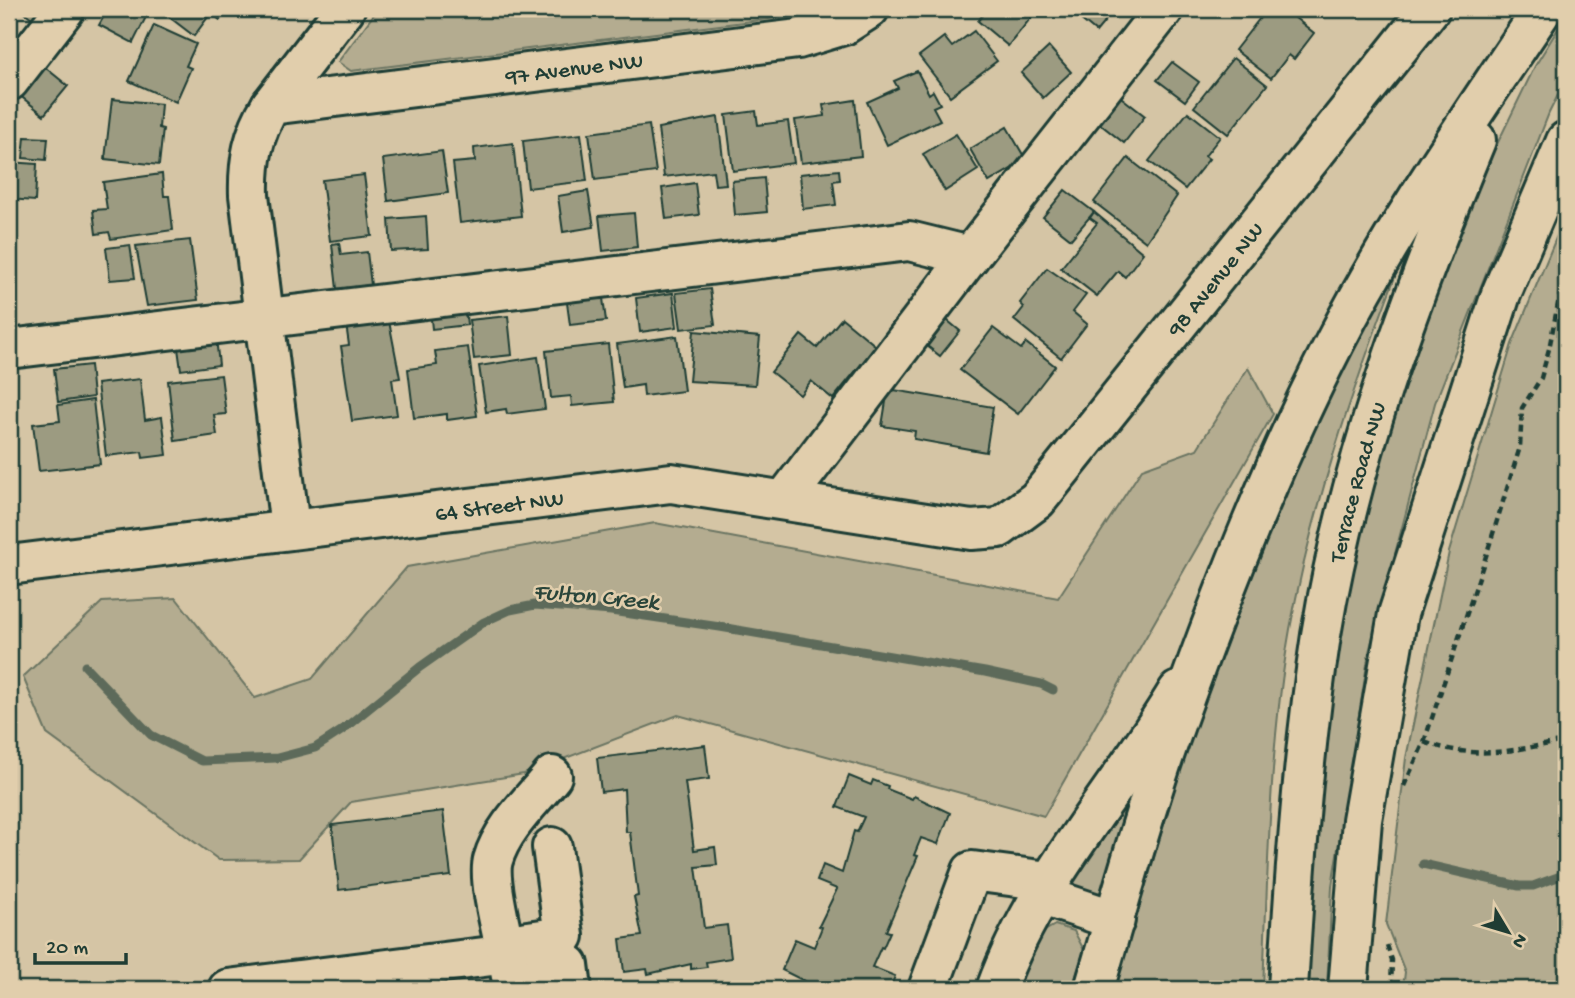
<svg xmlns="http://www.w3.org/2000/svg" width="1575" height="998" viewBox="0 0 1575 998" font-family="'Gochi Hand',sans-serif">
  <style>
    .green { fill: #b4ac90; stroke: #6a7462; stroke-width: 2 }
    .lines { fill: none; stroke-linecap: round; stroke-linejoin: round }
    .stream { stroke: #5d6b5a; stroke-width: 9 }
    .building { fill: #9c9b81; stroke: #1f3d34; stroke-width: 2 }
    .minor-casing { stroke: #1f3d34; stroke-width: 44 }
    .major-casing { stroke: #1f3d34; stroke-width: 44 }
    .path { stroke: #1f3d34; stroke-width: 4.5; stroke-dasharray: 7 5; stroke-linecap: butt }
    .minor { stroke: #e1ceac; stroke-width: 38 }
    .major { stroke: #e1ceac; stroke-width: 38 }
    .labels { text-anchor: middle; stroke-width: 5; stroke-linejoin: round; paint-order: stroke }
    .street-label { font-size: 23px; fill: #1f3d34; stroke: #e1ceac }
    .water-label { font-size: 24px; font-style: italic; fill: #29453a; stroke: #e1ceac }
  </style>
  <rect width="100%" height="100%" fill="#d5c5a5"/>
  <filter id="ink" filterUnits="userSpaceOnUse"><feTurbulence type="fractalNoise" baseFrequency=".0143" numOctaves="2"/><feDisplacementMap in="SourceGraphic" scale="14" xChannelSelector="R" yChannelSelector="G"/><feConvolveMatrix kernelMatrix="1 2 1 2 8 2 1 2 1" color-interpolation-filters="sRGB"/></filter>
  <g filter="url(#ink)">
    <g class="green">
      <path d="M378,9H818L817,13L351,71L338,62Z"/>
      <path d="M1566,16V79L1549,113L1435,403L1369,652L1332,886L1327,989H1307L1310,883L1323,750L1343,603L1393,409L1469,202L1535,66Z"/>
      <path d="M1566,214V989H1403L1405,972L1386,924L1406,758L1449,552L1512,344Z"/>
      <path d="M1387,272L1395,277C1352,391 1312,508 1290,629C1269,747 1268,869 1263,989H1114L1190,738L1276,515L1332,379Z"/>
      <path d="M1248,368L1273,414L1044,816L678,715L524,774L351,802L299,859L219,860L47,734L23,677L102,602L176,598L255,698L312,679L407,567L655,523L1058,598L1142,469L1197,449Z"/>
      <path d="M1116,808L1125,813L1100,899L1064,886Z"/>
      <path d="M1055,925L1074,931L1084,950L1072,989H1012L1036,936Z"/>
    </g>
    <g class="lines">
      <g class="stream">
        <path d="M85,666L151,735L202,761L277,758L315,748L341,731L420,667L484,622L510,610L535,605L611,611L720,627L985,672L1041,684L1053,690"/>
        <path d="M1423,864L1519,886H1533L1566,874"/>
      </g>
    </g>
    <g class="building">
      <path d="M20,9H48L37,22Z"/>
      <path d="M108,9H136L147,15L133,43L99,25Z"/>
      <path d="M228,9L220,20L211,13L194,36L160,10Z"/>
      <path d="M987,9H1038L1008,46L978,21Z"/>
      <path d="M1068,9H1115L1096,32Z"/>
      <path d="M1267,9H1284L1314,33L1294,59L1289,55L1271,78L1235,50Z"/>
      <path d="M154,25L196,44L186,66L191,68L176,102L129,81Z"/>
      <path d="M974,31L997,61L950,96L919,56L944,37L952,47Z"/>
      <path d="M1049,47L1071,72L1043,98L1021,73Z"/>
      <path d="M1233,58L1267,85L1228,134L1194,107Z"/>
      <path d="M1172,62L1199,82L1185,101L1157,80Z"/>
      <path d="M41,64L68,86L44,115L18,94Z"/>
      <path d="M917,71L929,94L933,91L940,104L933,107L940,120L887,145L867,102L898,88L894,81Z"/>
      <path d="M1117,94L1145,116L1124,143L1095,120Z"/>
      <path d="M112,99L161,104L159,128L163,129L159,165L105,159Z"/>
      <path d="M855,100L861,156L801,163L795,120L825,116L823,105Z"/>
      <path d="M756,111L758,125L788,121L794,163L733,171L726,115Z"/>
      <path d="M1188,112L1220,137L1205,156L1209,159L1185,189L1149,161Z"/>
      <path d="M718,117L726,184L715,185L713,171L664,177L658,128Z"/>
      <path d="M649,125L656,172L595,180L589,133Z"/>
      <path d="M1007,127L1026,160L989,182L970,149Z"/>
      <path d="M581,134L587,181L528,188L523,141Z"/>
      <path d="M956,134L978,170L945,191L923,154Z"/>
      <path d="M25,137L48,138L46,160L23,158Z"/>
      <path d="M513,143L521,216L460,223L453,163L475,161L474,148Z"/>
      <path d="M442,151L448,193L388,201L383,159Z"/>
      <path d="M1128,158L1177,196L1146,242L1094,202Z"/>
      <path d="M9,162L37,164L35,201L9,199Z"/>
      <path d="M839,170L840,180L833,181L836,205L803,209L800,174Z"/>
      <path d="M162,174L164,196H169L173,230L111,239L109,232L96,234L93,210L107,209L103,182Z"/>
      <path d="M364,175L372,236L330,241L322,180Z"/>
      <path d="M764,178L767,212L735,215L732,181Z"/>
      <path d="M695,183L699,215L666,219L662,188Z"/>
      <path d="M1065,190L1094,212L1071,239L1043,217Z"/>
      <path d="M588,191L594,227L563,232L558,196Z"/>
      <path d="M1094,212L1143,253L1125,277L1118,271L1097,296L1061,268L1097,223L1090,218Z"/>
      <path d="M634,213L637,247L603,251L599,216Z"/>
      <path d="M426,216L428,249L391,251L389,219Z"/>
      <path d="M190,240L198,300L147,306L136,246Z"/>
      <path d="M339,243L341,255L367,252L371,285L337,289L332,244Z"/>
      <path d="M130,245L135,278L110,280L106,248Z"/>
      <path d="M1047,268L1086,295L1073,312L1087,324L1061,358L1014,320L1024,307L1020,303Z"/>
      <path d="M601,283L606,321L570,325L565,288Z"/>
      <path d="M710,289L715,325L681,329L676,293Z"/>
      <path d="M673,293L677,327L640,332L636,298Z"/>
      <path d="M464,296L467,325L432,329L429,300Z"/>
      <path d="M387,311L400,378L392,379L397,415L352,421L341,346L349,345L345,317Z"/>
      <path d="M508,316L512,355L474,359L469,320Z"/>
      <path d="M942,316L960,331L940,356L922,342Z"/>
      <path d="M842,318L876,346L833,399L811,381L800,395L771,372L801,335L817,348Z"/>
      <path d="M993,328L1021,349L1026,343L1055,366L1018,414L960,370Z"/>
      <path d="M215,329L219,365L181,370L176,334Z"/>
      <path d="M694,331L760,337L755,385L689,381Z"/>
      <path d="M677,336L684,391L644,396L643,385L623,388L617,344Z"/>
      <path d="M608,344L614,402L572,406L571,396L551,398L546,351Z"/>
      <path d="M468,347L477,416L447,420V414L414,418L408,369L437,365L435,351Z"/>
      <path d="M538,357L545,409L507,414L506,409L486,412L479,366Z"/>
      <path d="M90,365L93,397L58,402L54,369Z"/>
      <path d="M221,375L226,414L214,415L217,435L175,441L168,381Z"/>
      <path d="M140,379L145,420L162,417L167,455L143,458L142,452L106,456L97,384Z"/>
      <path d="M888,389L993,407L986,452L914,439L915,431L882,426Z"/>
      <path d="M93,400L100,464L39,471L33,424L60,421L58,405Z"/>
      <path d="M705,745L709,779L685,782L694,850L715,847L717,865L696,867L704,928L727,925L731,958L706,962L707,967L691,969V964L648,974L647,969L624,972L620,939L642,936L634,897L638,896L630,832H626L624,789L601,792L597,758Z"/>
      <path d="M849,776L871,785L873,780L888,786L887,789L912,799L914,796L950,813L938,844L921,838L914,855L918,856L886,931L890,932L883,948L881,947L872,967L895,976L890,989H834L820,984L818,988L782,970L795,939L814,947L822,927L819,926L837,889L817,881L823,865L842,873L854,831L857,832L864,817L837,807Z"/>
      <path d="M443,811L451,876L339,890L332,825Z"/>
    </g>
    <g class="lines">
      <defs>
        <g id="minor">
          <path d="M9,81L65,9"/>
          <path d="M271,105L345,9"/>
          <path d="M9,349L909,241L970,256"/>
          <path d="M785,499L970,256L1164,9"/>
          <path id="s1" d="M290,528L249,195C248,161 253,134 271,105L798,39L844,25L869,9"/>
          <path id="s2" d="M9,565L671,483L971,530L999,528L1037,500L1430,9"/>
          <path d="M1040,895L1115,920"/>
          <path d="M506,944L564,936L552,847"/>
          <path d="M511,973L569,965L572,989"/>
          <path d="M228,989L508,954"/>
          <path d="M513,989C510,959 486,884 493,860C502,828 532,801 552,776"/>
          <path d="M928,989L972,871L1048,881"/>
          <path d="M996,989C1036,879 1118,791 1178,691"/>
        </g>
        <g id="major">
          <path d="M1094,989C1118,908 1140,824 1168,744C1216,608 1269,470 1335,342C1395,225 1470,118 1543,9"/>
          <path id="s3" d="M1288,989C1295,870 1303,753 1321,635C1349,463 1410,300 1476,140"/>
          <path d="M1348,989L1362,820L1398,614L1501,294L1566,141"/>
        </g>
      </defs>
      <use href="#minor" class="minor-casing"/>
      <use href="#major" class="major-casing"/>
      <g class="path">
        <path d="M1424,742C1479,761 1511,750 1566,741"/>
        <path d="M1404,786L1424,742L1486,556L1520,447L1522,408L1541,378L1549,349L1566,263"/>
        <path d="M1387,945L1392,960L1391,989"/>
      </g>
      <use href="#minor" class="minor"/>
      <use href="#major" class="major"/>
    </g>
  </g>
  <g class="labels">
    <g class="street-label">
      <text dy="8" stroke="none"><textPath href="#s1" startOffset="735">97 Avenue NW</textPath></text>
      <text dy="8" stroke="none"><textPath href="#s2" startOffset="1330">98 Avenue NW</textPath></text>
      <text dy="8" stroke="none"><textPath href="#s3" startOffset="513">Terrace Road NW</textPath></text>
      <text dy="8" stroke="none"><textPath href="#s2" startOffset="494">64 Street NW</textPath></text>
    </g>
    <g class="water-label">
      <text transform="translate(596 595) rotate(5)" y="8">Fulton Creek</text>
    </g>
  </g>
  <rect width="1575" height="998" fill="none" stroke="#e1ceac" stroke-width="35"/>
  <rect x="18" y="18" width="1540" height="963" fill="none" stroke="#1f3d34" stroke-width="2.5" filter="url(#ink)"/>
  <g transform="translate(1508 932) rotate(128)" stroke="#e1ceac" stroke-width="5" paint-order="stroke">
  <path d="M0-5L12 26L0 18L-12 26Z" fill="#1f3d34"/>
  <text y="-10" font-size="19" font-weight="bold" text-anchor="middle" fill="#1f3d34">N</text>
  </g>
  <path d="M35 953v10h91v-10" fill="none" stroke="#1f3d34" stroke-width="3.5"/>
  <text x="46" y="953" font-size="21" fill="#1f3d34" stroke="#e1ceac" stroke-width="5" paint-order="stroke">20 m</text>
</svg>
